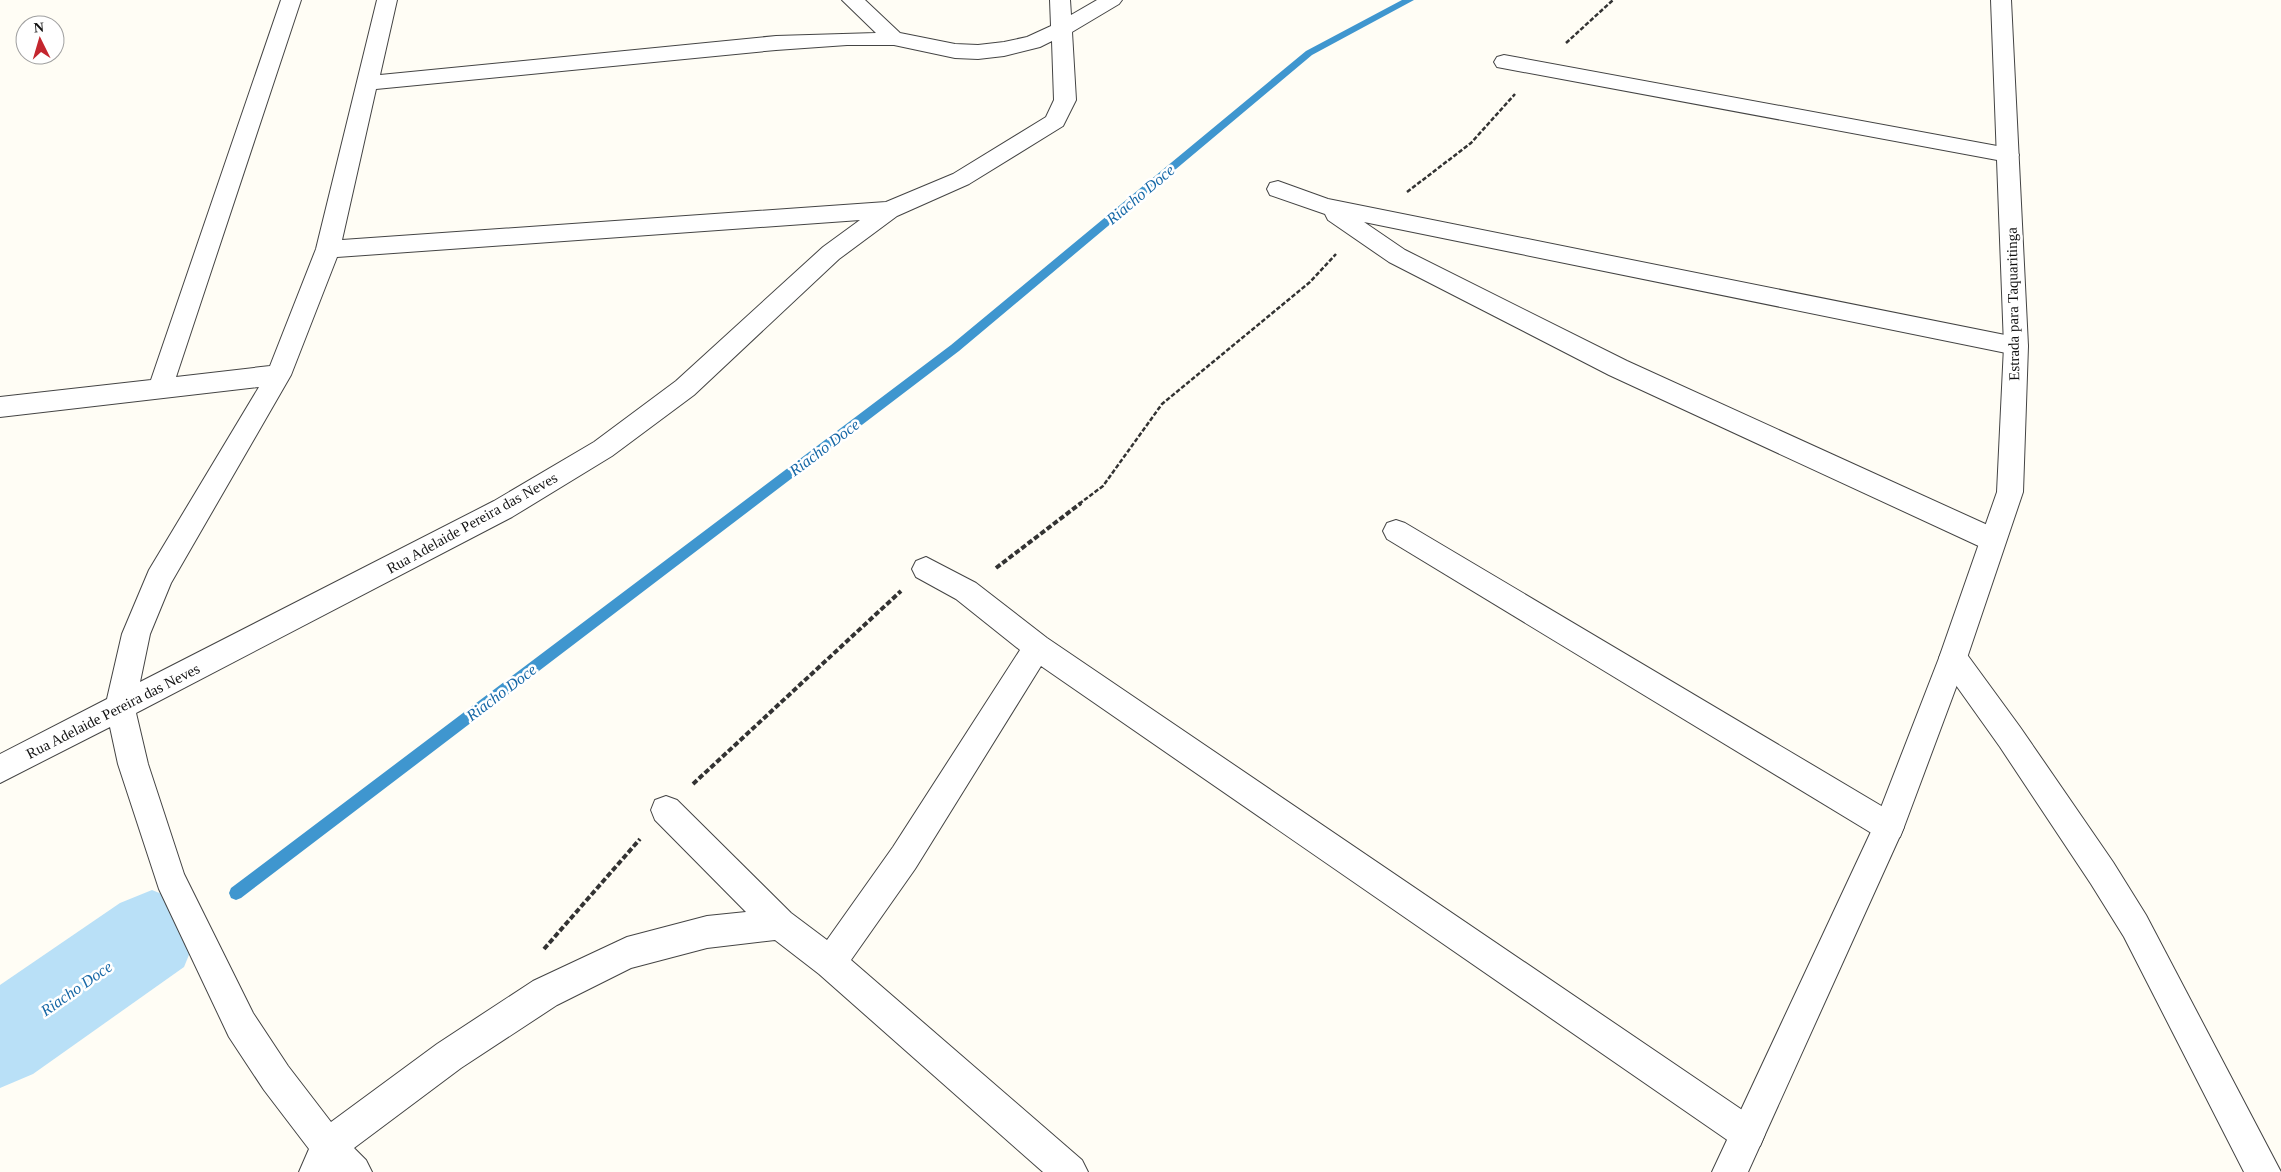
<svg xmlns="http://www.w3.org/2000/svg" width="2281" height="1172" viewBox="0 0 2281 1172" font-family="'Times New Roman',serif">
  <style>
    .lines { fill: none; stroke-linecap: round; stroke-linejoin: round }
    .stream { fill: #3f96cf; fill-rule: evenodd }
    .river { fill: #b9e0f7; fill-rule: evenodd }
    .minor-casing { stroke: #444; stroke-width: 2 }
    .tertiary-casing { stroke: #444; stroke-width: 2 }
    .path-far1 { stroke: #333; stroke-width: 2.5; stroke-dasharray: 4.5 2; stroke-linecap: butt }
    .path { stroke: #333; stroke-width: 4; stroke-dasharray: 5.5 2.5; stroke-linecap: butt }
    .minor { fill: #fff; fill-rule: evenodd }
    .tertiary { fill: #fff; fill-rule: evenodd }
    .labels { text-anchor: middle; stroke-width: 5; stroke-linejoin: round; paint-order: stroke }
    .street-label { font-size: 15px; fill: #111; stroke: #fff }
    .water-label { font-size: 16px; font-style: italic; fill: #1768a6; stroke: #fff }
  </style>
  <rect width="100%" height="100%" fill="#fffdf5"/>
  <g class="lines">
    <path class="stream" d="M1402,0H1414L1312,55L959,351L241,898L236,900L231,898L229,893L231,888L951,345L1306,51Z"/>
    <path class="river" d="M152,890L184,903L197,935L184,967L33,1074L0,1088V985L120,903Z"/>
    <defs>
      <g id="minor">
        <path d="M281,0H301L176,377L270,366L316,249L377,0H397L380,75L776,36L876,33L842,0H865L900,33L955,44L978,45L1004,42L1027,37L1051,26L1050,0H1070L1071,15L1097,0H1122L1119,4L1072,32L1076,100L1063,126L969,184L897,216L839,259L694,395L612,456L512,517L136,713L148,764L184,874L253,1013L288,1066L331,1122L437,1044L533,981L627,937L707,916L746,912L655,820L651,810L655,800L666,796L677,800L791,913L827,940L893,847L1020,650L956,599L916,577L912,569L916,561L926,557L976,583L1047,638L1760,1122L1765,1134L1760,1146L1748,1151L1736,1146L1041,666L915,869L851,960L1082,1160L1088,1172H1043L819,974L775,940L707,948L631,968L557,1005L461,1068L354,1148L366,1160L372,1172H299L309,1149L264,1090L229,1037L159,889L118,764L110,727L0,783V754L107,699L122,634L149,570L259,387L0,417V397L151,380ZM1052,41L1054,100L1046,117L953,174L886,202L342,240L376,89L776,50L847,45H894L955,58L978,59L1004,56L1040,47ZM860,220L823,247L676,381L594,442L494,501L140,682L150,634L171,583L291,375L337,257Z"/>
        <path d="M1504,55L2008,148L2016,150L2019,155L2016,160L2008,162L1497,67L1494,62L1497,57Z"/>
        <path d="M1278,181L1328,199L2025,339L2028,346L2025,353L2016,355L1364,222L1405,250L1627,361L2003,532L2006,540L2003,548L1993,551L1983,548L1609,375L1389,262L1328,220L1325,214L1270,195L1267,189L1270,183Z"/>
        <path d="M1396,520L1405,523L1900,817L1904,827L1900,837L1889,842L1878,837L1387,539L1383,531L1387,523Z"/>
        <path d="M1953,645L1963,649L2020,727L2113,862L2146,915L2281,1172H2244L2124,937L2091,884L2000,747L1943,667L1939,658L1943,649Z"/>
      </g>
      <path id="tertiary" d="M1991,0H2011L2028,346L2023,492L1967,658L1904,827L1748,1172H1712L1875,823L1939,658L1997,492L2004,346Z"/>
    </defs>
    <use href="#minor" class="minor-casing"/>
    <use href="#tertiary" class="tertiary-casing"/>
    <g class="path-far1">
      <path d="M1566,43L1613,0"/>
      <path d="M1407,192L1471,143L1515,94"/>
      <path d="M1079,504L1103,486L1162,404L1310,282L1336,254"/>
    </g>
    <g class="path">
      <path d="M996,568L1081,503"/>
      <path d="M693,784L901,591"/>
      <path d="M544,949L640,839"/>
    </g>
    <use href="#minor" class="minor"/>
    <use href="#tertiary" class="tertiary"/>
  </g>
  <g class="labels">
    <g class="street-label">
      <text transform="translate(2013 304) rotate(-91)" y="5">Estrada para Taquaritinga</text>
      <text transform="translate(472 523) rotate(-29)" y="5">Rua Adelaide Pereira das Neves</text>
      <text transform="translate(113 711) rotate(-27)" y="5">Rua Adelaide Pereira das Neves</text>
    </g>
    <g class="water-label">
      <text transform="translate(1140 194) rotate(-40)" y="6">Riacho Doce</text>
      <text transform="translate(824 447) rotate(-37)" y="6">Riacho Doce</text>
      <text transform="translate(501 692) rotate(-37)" y="6">Riacho Doce</text>
      <text transform="translate(76 988) rotate(-35)" y="6">Riacho Doce</text>
    </g>
  </g>
  <g transform="translate(40 40) rotate(355)"><circle r="24" fill="#ffffff" stroke="#a0a0a0"/>
  <path d="M0-4L9 19L0 12L-9 19Z" fill="#c4262e"/>
  <text y="-8" font-size="14" font-weight="bold" text-anchor="middle" fill="#111111">N</text>
  </g>
</svg>
